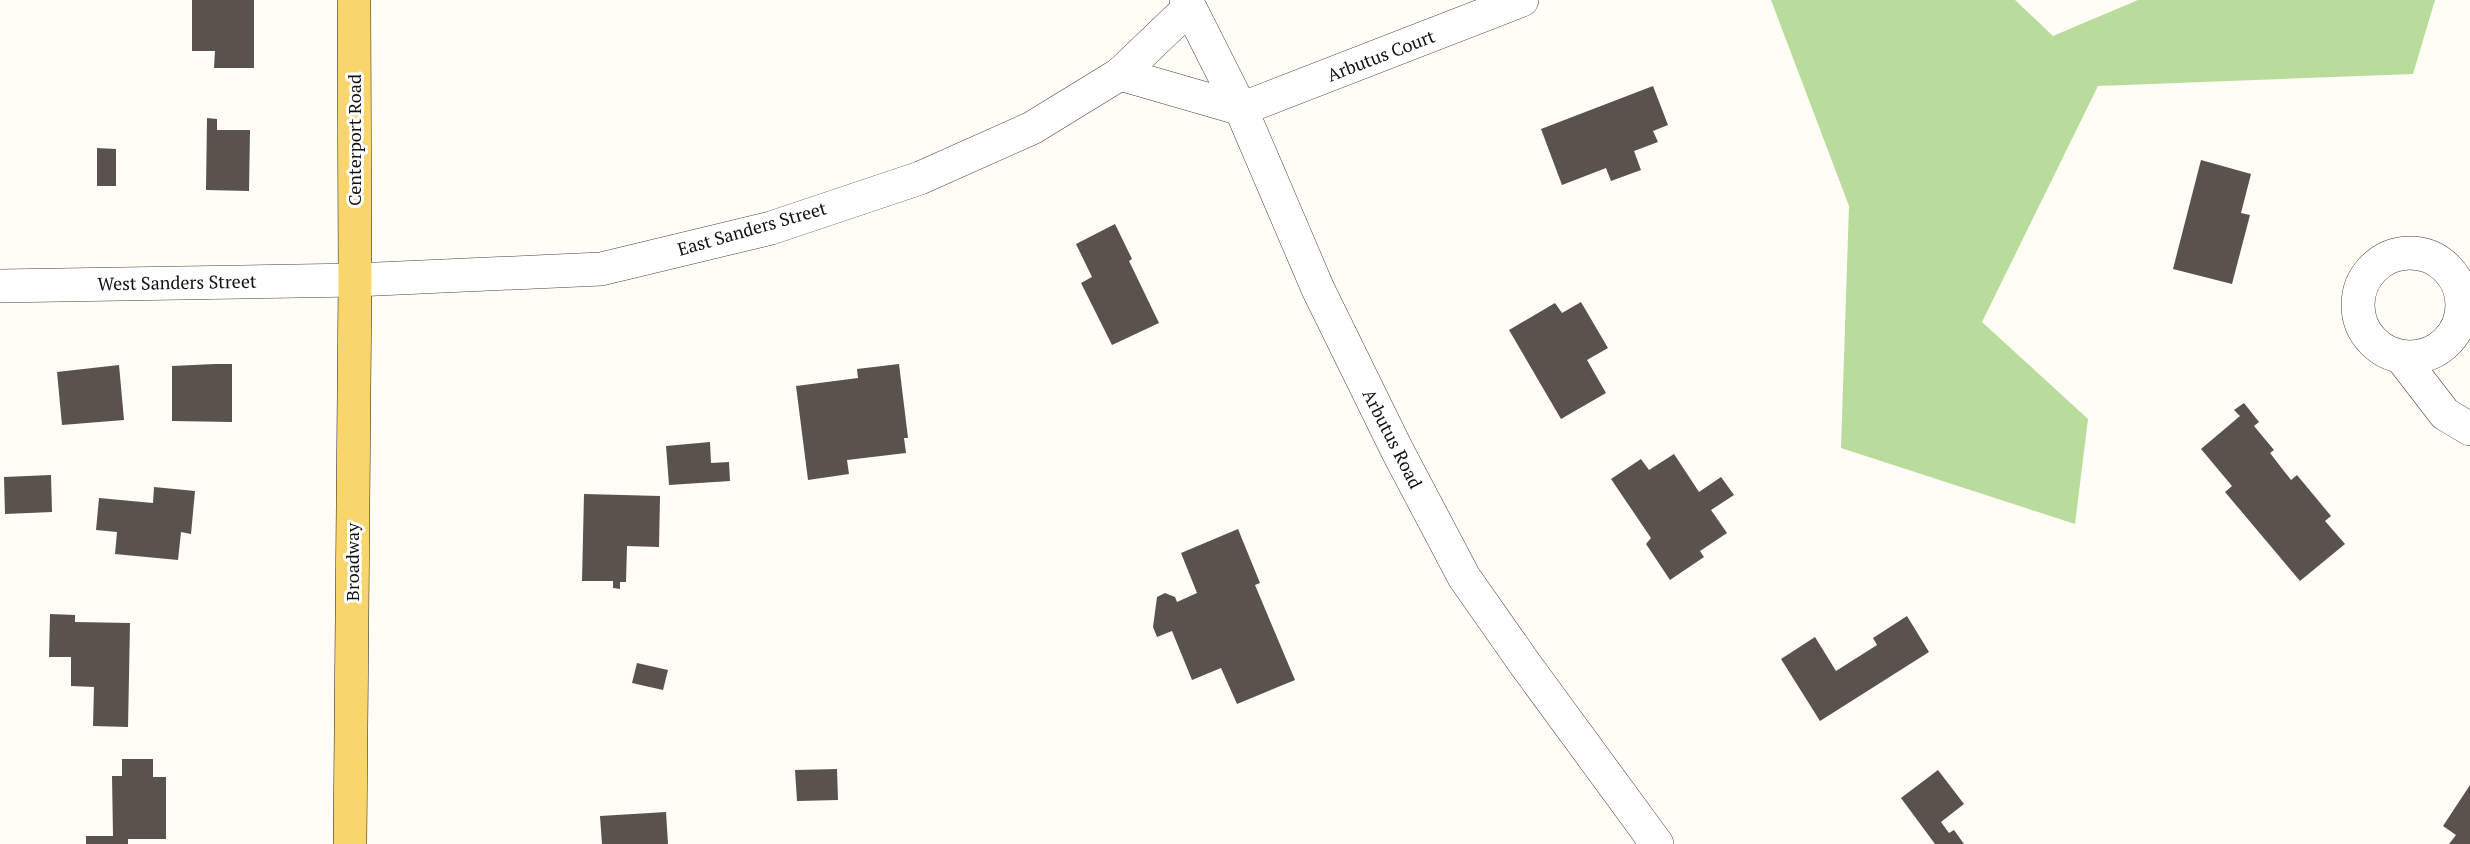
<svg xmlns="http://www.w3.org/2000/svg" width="2470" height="844" viewBox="0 0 2470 844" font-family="'PT Serif',serif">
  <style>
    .forest { fill: #b9dc9c }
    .building { fill: #5a524d }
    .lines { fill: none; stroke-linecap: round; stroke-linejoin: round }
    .minor-casing { stroke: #444; stroke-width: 34 }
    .major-casing { stroke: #222; stroke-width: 34 }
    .minor { stroke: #fff; stroke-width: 33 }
    .major { stroke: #f9d66b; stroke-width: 33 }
    .labels { text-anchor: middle; stroke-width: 6; stroke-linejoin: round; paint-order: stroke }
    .street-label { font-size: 18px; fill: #111; stroke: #fff }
  </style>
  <rect width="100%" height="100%" fill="#fffdf5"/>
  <path class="forest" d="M1771,0H2015L2053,36L2138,0H2435L2413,74L2098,86L1982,322L2088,419L2075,524L1841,448L1849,206Z"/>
  <g class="building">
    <path d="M192,0H254V68H214L215,51H192Z"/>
    <path d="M1653,86L1668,125L1653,131L1658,142L1634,151L1641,170L1611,181L1606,168L1562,185L1541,129Z"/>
    <path d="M207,118L217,119V130H250L249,191L206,190Z"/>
    <path d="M97,148L116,149V186H97Z"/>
    <path d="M2201,160L2251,174L2241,213L2250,215L2232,284L2173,269Z"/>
    <path d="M1115,224L1132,259L1129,261L1159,323L1112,345L1081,283L1092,277L1076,244Z"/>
    <path d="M1581,302L1608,348L1587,360L1606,393L1561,419L1509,330L1555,303L1562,313Z"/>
    <path d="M215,364H232V422L172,421V366Z"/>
    <path d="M899,364L908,438H904L906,453L847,460L849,474L808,480L796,386L858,378L857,369Z"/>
    <path d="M119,365L124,420L62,425L57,372Z"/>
    <path d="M2244,403L2259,422L2254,426L2274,450L2270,453L2291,480L2297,475L2331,516L2325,521L2345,544L2300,581L2225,492L2232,486L2201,449L2240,416L2234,410Z"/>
    <path d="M710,442L711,463L729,462L730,481L669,485L666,446Z"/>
    <path d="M1674,454L1699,492L1721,477L1734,495L1711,510L1727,533L1700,551L1704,557L1670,580L1646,544L1651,538L1611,479L1641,459L1649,470Z"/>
    <path d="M51,475L52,512L5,514L4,477Z"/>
    <path d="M154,487L195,491L191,534L181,532L178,560L115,554L117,532L96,530L99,498L153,503Z"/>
    <path d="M584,494L660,496L659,547L627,546L626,582H620V589L613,588V581H582Z"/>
    <path d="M1238,529L1260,583L1255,585L1295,680L1237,704L1221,668L1192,680L1172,631L1157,637L1153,627L1157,597L1165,593L1175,597L1177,602L1197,593L1181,553Z"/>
    <path d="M50,614L75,615V622L130,623L128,727L93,726L94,687L71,686V657H49Z"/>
    <path d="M1907,616L1929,652L1820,721L1781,659L1815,637L1836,671L1877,645L1873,638Z"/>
    <path d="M637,663L668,670L663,690L632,683Z"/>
    <path d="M122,759H153V777H166V839H128V844H86V836H113L112,776H122Z"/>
    <path d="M837,769L838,800L797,801L795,770Z"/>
    <path d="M1938,770L1964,804L1941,822L1949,833L1954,830L1964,844H1935L1901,798Z"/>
    <path d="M2470,785V844H2449L2456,835L2443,826Z"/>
    <path d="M666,812L668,844H602L600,816Z"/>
  </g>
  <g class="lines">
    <defs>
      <g id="minor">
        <path d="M1186,0L1241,109L1318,289L1397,450L1464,577L1525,664L1657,844"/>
        <path d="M1120,74L1241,109L1522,0"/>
        <circle cx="2410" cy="305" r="52"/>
        <path d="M0,286L355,280L601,269L771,228L920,178L1032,128L1120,74L1189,8"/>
        <path d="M2401,357L2445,414L2470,429"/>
      </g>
      <path id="major" d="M350,844L355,280L354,0"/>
    </defs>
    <use href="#minor" class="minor-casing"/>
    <use href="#major" class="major-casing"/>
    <use href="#minor" class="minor"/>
    <use href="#major" class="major"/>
  </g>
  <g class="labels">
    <g class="street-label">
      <text transform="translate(1381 56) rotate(-21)" y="6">Arbutus Court</text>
      <text transform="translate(355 140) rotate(-90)" y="6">Centerport Road</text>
      <text transform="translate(752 229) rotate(-16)" y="6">East Sanders Street</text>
      <text transform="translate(177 283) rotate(-1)" y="6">West Sanders Street</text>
      <text transform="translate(1392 439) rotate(63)" y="6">Arbutus Road</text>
      <text transform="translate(353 562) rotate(-90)" y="6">Broadway</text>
    </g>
  </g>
</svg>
